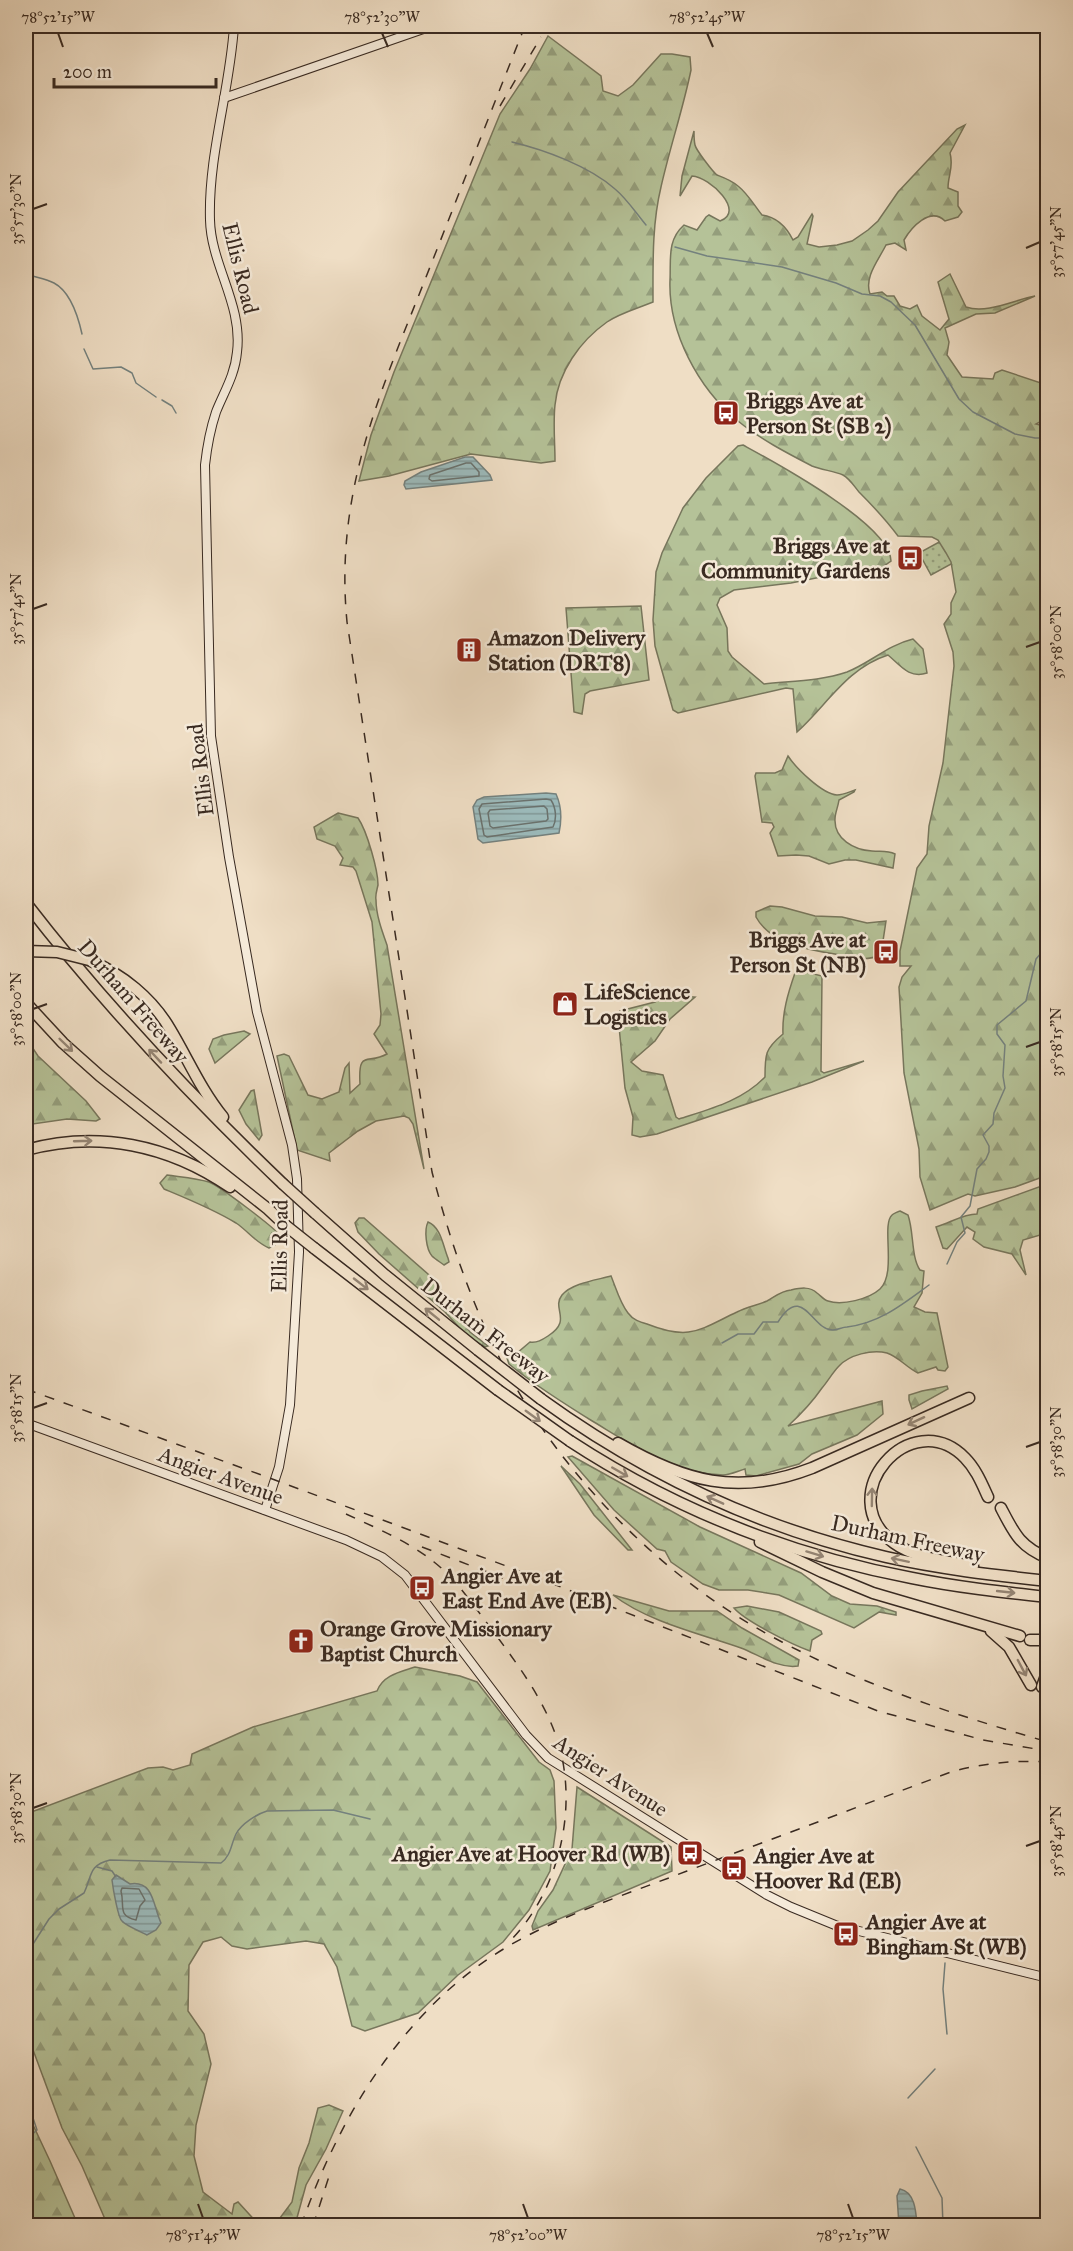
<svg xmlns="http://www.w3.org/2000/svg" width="1073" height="2251" viewBox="0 0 1073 2251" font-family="'IM FELL Great Primer',serif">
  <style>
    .green { fill: url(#green-dots); stroke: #77765c; stroke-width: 1.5 }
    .forest { fill: url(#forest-firs); stroke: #77765c; stroke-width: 1.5 }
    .water { fill: url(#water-rules); stroke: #74817e; stroke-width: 1.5 }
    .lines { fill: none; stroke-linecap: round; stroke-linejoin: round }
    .shore { stroke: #6a726e; stroke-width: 1.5 }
    .stream { stroke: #74817e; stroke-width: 1.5 }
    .secondary-casing { stroke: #392a21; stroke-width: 10 }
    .highway-casing { stroke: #392a21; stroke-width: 13 }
    .secondary { stroke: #f5ead9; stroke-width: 8 }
    .highway { stroke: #efdec5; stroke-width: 10 }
    .rail { stroke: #392a21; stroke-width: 1.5; stroke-dasharray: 10 10; stroke-linecap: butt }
    .highway-bridge-casing { stroke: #392a21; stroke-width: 13; stroke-linecap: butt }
    .highway-bridge { stroke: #efdec5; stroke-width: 10 }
    .oneway { stroke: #948473 }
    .ticks { fill: none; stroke: #392a21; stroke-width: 2 }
    .labels { text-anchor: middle; stroke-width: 5; stroke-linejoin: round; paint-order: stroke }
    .street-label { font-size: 22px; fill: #392a21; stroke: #f5ead9 }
    .poi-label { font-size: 22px; font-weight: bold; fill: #392a21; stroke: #f5ead9; text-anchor: start }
    .neatline { fill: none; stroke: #392a21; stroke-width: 2 }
    .ticks-label { font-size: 15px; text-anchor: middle; fill: #392a21 }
  </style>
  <defs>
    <pattern id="green-dots" width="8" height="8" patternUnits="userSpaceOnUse" patternTransform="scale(1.5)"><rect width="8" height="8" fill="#b5c298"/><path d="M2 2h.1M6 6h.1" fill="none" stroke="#949e7c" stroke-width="1.8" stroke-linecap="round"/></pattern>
    <pattern id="forest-firs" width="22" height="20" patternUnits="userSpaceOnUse" patternTransform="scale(1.5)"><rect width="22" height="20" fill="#b5c298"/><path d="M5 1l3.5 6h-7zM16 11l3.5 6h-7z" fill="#949e7c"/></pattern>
    <pattern id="water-rules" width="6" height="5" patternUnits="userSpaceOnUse" patternTransform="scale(1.5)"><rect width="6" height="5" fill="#9cbbbc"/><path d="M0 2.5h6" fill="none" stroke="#809898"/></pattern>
  </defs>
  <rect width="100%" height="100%" fill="#efdec5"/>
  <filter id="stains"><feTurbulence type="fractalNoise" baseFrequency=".00333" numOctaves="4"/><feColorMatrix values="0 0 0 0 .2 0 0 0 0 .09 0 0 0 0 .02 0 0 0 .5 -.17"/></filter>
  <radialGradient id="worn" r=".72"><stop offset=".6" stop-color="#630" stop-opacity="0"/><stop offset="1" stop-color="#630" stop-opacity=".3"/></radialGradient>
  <path class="green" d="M941,541L953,563L931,575L919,553Z"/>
  <g class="forest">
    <path d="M548,36L601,76L603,91L618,96L633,85L661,54H672L690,57L691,70C683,109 670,147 661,187C652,224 653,263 653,302C639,308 620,313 607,322C580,341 558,372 555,405C553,423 555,443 555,461L541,463L471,454L389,476L359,481L371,435L394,372L500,114L530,69Z"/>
    <path d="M965,125L950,153C954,167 948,175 948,188L958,192V206L962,212L958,217L945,221C930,206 911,228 904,240L906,250L895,243L886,245C878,261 864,277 870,294L882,292L887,296H894L900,306L910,309L917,305L922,316L940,330L949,319L938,282L950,274L966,307C987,314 1014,300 1035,296L995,313L976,314L945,328L949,342L947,355L962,377L993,379L995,373L1002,370L1047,385V418L1036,424L1048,427V1175L1015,1187L975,1196L968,1194L930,1210L920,1177L919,1149L904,1073L899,987L902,977L911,966H900V951L917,868L927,854L929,826L943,763L954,666L953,652L944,624L951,614V603L956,592L951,562L946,553L938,540L932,537L898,536C886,520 873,506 859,492C854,486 850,479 843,475C834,471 822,470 812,466C787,453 760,439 738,421C698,388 668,332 670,280C671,259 667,240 684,225L697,230L706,217L709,215L720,221C746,212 710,177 692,176L680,196L682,176L694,131C694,136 694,141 695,145C696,150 713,172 717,175C725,178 731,180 738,186C748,194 754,205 762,215C776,217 786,226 793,240L798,237L812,214L813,216L807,244L819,247L837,245L852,241L868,230L878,221L898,192L957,129Z"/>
    <path d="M743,445C774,462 890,524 891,561L878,570L860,567L847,568L826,576L791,583L734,590L720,598L717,605L727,628L728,651L732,657L764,684C791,681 821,681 847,672C870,663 888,645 913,639L923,649L927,673C909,679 900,665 888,655C847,668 827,705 797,732L793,689L786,688L678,713L673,710L655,646L653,620L656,572L662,553L683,508L706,478L738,446Z"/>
    <path d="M641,606L649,680L590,691L585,694L582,714L574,712L566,608Z"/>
    <path d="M788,756C796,768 822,794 837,795C843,795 849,792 855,790L854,792L839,800C838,807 835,813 835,819C834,839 854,850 872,851C880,852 887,850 895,854L893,868L856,860H845L829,864L809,856L796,855L778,856L770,833L774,827L772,823L762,822L755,776L756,773H775L782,770Z"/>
    <path d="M338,813L358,818C367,831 378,870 378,885C377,890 375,895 376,900C376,915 382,931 387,945L424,1169L413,1124L409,1118L404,1116L376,1121L358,1131L329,1153L330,1161L297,1150L277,1056L284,1054L289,1056L308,1095L322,1099L339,1092L345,1068L349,1063L350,1093L360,1084C358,1049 367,1065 387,1054L374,1034L380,1025L381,1014L372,922L356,871L353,867L340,865L343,858L335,846L317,839L314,827Z"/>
    <path d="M770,906L782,907L815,916L842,917L867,923L886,921L881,954C866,963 850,957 835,954C808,950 770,943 756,917V912Z"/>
    <path d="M798,970L822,976L821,1071L824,1073L864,1061L812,1082L657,1134L640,1137L632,1135L633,1117L625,1088L618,1016L620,1011L655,1002L666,995L695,997L670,1019L655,1041L631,1062L642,1071L663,1075L676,1117L679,1119C710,1109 742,1101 765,1077C765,1054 765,1049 783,1034C782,1013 788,993 795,973Z"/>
    <path d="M244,1031L250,1034L215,1063L209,1049L213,1039L224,1035Z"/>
    <path d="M26,1038L38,1056L86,1101L100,1119L96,1121L67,1119L26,1125Z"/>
    <path d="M254,1090L262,1135L259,1140L246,1124L239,1110L251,1091Z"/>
    <path d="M167,1175C181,1177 196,1178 209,1182C218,1185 278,1230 279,1235C281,1243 274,1246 269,1248C255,1242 248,1231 236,1223C213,1209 188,1199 164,1189L160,1183Z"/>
    <path d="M1047,1184V1233L1023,1240L1020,1250L1026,1275L1012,1254L984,1247L973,1239L975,1232L967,1227L947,1249L943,1248L936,1227C950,1223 963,1214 977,1214L978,1209Z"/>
    <path d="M900,1211L908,1215C914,1232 911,1257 920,1270L924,1271L922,1293L914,1307L925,1312L937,1313L948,1367L945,1371L938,1370L936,1367L918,1373C907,1368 899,1357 887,1353C872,1349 849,1355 839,1366C833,1372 828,1381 822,1388C813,1401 800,1415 788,1426L882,1401L883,1414L857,1435L812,1454L799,1464L756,1476L746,1475L745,1469C738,1471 730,1475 723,1475C672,1474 631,1444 589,1419C562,1402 534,1385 509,1364L507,1358L509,1355L517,1353L530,1342C537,1343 542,1340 548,1336C573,1320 551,1309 562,1295C572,1283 597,1280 611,1276C616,1288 620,1303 628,1313C633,1320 640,1322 647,1324C690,1341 699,1330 737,1312C746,1307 758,1305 767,1301C776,1296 781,1291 791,1290C800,1288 810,1286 817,1293C821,1296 824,1300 828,1301C842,1306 869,1299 880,1289C897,1273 881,1225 892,1215C893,1214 899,1211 900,1211Z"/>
    <path d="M359,1218H364L428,1274L452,1303L470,1332L488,1346L485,1347L467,1336L445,1312L379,1254L358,1232L355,1223Z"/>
    <path d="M428,1222C441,1227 443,1246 448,1258L449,1262L444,1265C440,1262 435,1259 432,1256C426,1249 424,1230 428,1222Z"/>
    <path d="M947,1386L948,1389L912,1409L909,1400V1395L922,1391Z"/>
    <path d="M572,1456L700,1527L801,1573L832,1596L850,1604L877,1606L896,1612V1615L879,1612L854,1628L779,1595L748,1590H719L703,1584L671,1562L665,1551L657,1549L614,1510L568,1457Z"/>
    <path d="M561,1466L580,1484L632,1550H628L594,1515Z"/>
    <path d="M613,1595L669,1611H717L742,1628L799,1660L798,1666C779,1669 759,1655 741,1648C701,1634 648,1622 613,1595Z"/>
    <path d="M747,1606L779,1612L821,1631L822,1634L812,1640L810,1651C793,1645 745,1621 734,1608Z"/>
    <path d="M415,1667L460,1676L477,1682L539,1762L550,1770L554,1781L556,1828L550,1871L529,1910L503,1942L458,1975L418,2013L365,2031L352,2026L337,1967L324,1944L306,1941L247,1949L232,1946L221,1937L203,1942L189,1965L188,2011L204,2034L211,2064L196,2125L194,2156L203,2192L232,2214L234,2204L238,2202L259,2225L277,2222L292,2202L299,2168L309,2143L318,2108L329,2105L343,2111L326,2149L306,2185L295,2225L108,2226L82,2166L62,2128L26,2031V1814L148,1768L163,1767L173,1770L190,1765L192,1754L253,1727L377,1691C383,1675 400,1672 415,1667Z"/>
    <path d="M577,1787L671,1847L672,1871L533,1930L532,1926L538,1911L553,1890L572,1849Z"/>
    <path d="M26,2110L50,2161L78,2225H26Z"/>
  </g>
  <g class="water">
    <path d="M465,457H473L490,475L492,480L406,489L404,485L405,481L421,472Z"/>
    <path d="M546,793L556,794C562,807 562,819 559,833L483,843L478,839L473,807L477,800L484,797Z"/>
    <path d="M116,1875L130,1884C154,1880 153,1906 161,1923L156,1930L147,1935C141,1932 125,1925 122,1921C118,1918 113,1888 112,1880Z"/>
    <path d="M900,2189C915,2192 916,2212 917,2225H899L897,2196Z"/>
  </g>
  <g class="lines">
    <g class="shore">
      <path d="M466,463H471L479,472V476L432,481L429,479L430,475Z"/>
      <path d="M546,799L551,800C556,808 557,819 553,827L487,837L484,835L479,809L482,804Z"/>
      <path d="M544,806L547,809L548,819L546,821L493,828L490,826L488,813L490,810Z"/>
      <path d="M122,1888L139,1889L145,1900L140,1906L136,1920C117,1916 125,1906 121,1891Z"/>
    </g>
    <g class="stream">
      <path d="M512,142C545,150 589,166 615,189C627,199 636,213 646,225"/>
      <path d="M675,247L707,256L782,267L836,283L862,294L880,296L891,302L915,325L959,399L973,412L1015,434L1035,438H1048"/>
      <path d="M26,274C34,277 46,279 54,283C71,292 78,316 82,334"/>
      <path d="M84,349L93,369L121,367L132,373L136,383L156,397"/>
      <path d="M162,400L172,406L176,413"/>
      <path d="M947,1264L957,1242L965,1233L961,1217L970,1206L977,1169L986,1159L989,1152V1146L983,1135L993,1124L994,1113L1005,1088L1003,1076L1005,1045L997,1034V1025L1026,1001L1036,959L1048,945"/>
      <path d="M722,1343L738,1334H754L763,1322H778C803,1282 812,1331 833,1330C838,1330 842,1327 847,1327C880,1323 903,1304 929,1285"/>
      <path d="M97,1867L112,1871L116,1877"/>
      <path d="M26,1955L49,1919L59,1909L84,1893C92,1877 88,1865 110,1860L221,1863C231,1856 231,1844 236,1834C241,1824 257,1814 267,1811L333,1810L370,1819"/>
      <path d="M945,1963L943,1989L947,2034"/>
      <path d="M26,2020L29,2023L32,2031L26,2047"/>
      <path d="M26,2074L32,2115L37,2130L26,2140"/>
      <path d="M908,2098L935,2069"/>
      <path d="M916,2147L942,2198L943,2226"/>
    </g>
    <defs>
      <g id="secondary">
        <path d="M234,26C230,90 208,155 210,220C211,265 243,305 237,352C235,375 224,392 216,412C210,430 207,447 205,465L211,736L229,857L257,1012L292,1145L297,1179L299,1252L290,1405L279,1467L265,1510"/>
        <path d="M224,98L432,26"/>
        <path d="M26,1423L346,1540L382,1557L405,1575L526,1735L548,1758L767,1895L791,1907L835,1925L1048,1978"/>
      </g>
      <g id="highway">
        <path d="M26,903C104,1004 191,1096 283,1184"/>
        <path d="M89,960C122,974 152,998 170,1029C188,1059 201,1090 223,1117"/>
        <path d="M26,1003L63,1043L100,1076L268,1209L285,1225"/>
        <path d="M26,1150C98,1130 169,1145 230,1187"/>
        <path d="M315,1213L385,1275L478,1350"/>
        <path d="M314,1248L498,1390"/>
        <path d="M541,1399C646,1475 759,1528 886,1557C939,1569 993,1575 1048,1581"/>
        <path d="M570,1441C674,1509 790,1555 912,1578C956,1587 1002,1592 1048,1597"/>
        <path d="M618,1443C684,1481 737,1497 812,1468L969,1398"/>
        <path d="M1001,1508C1014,1533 1020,1547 1048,1558"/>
        <path d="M760,1542L822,1572L873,1593L1020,1636"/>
        <path d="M973,1566C948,1561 916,1559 894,1543C830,1496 911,1403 965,1458C976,1469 982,1484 988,1497"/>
        <path d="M991,1631L1009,1647L1031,1685"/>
        <path d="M1030,1640H1048"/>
        <path d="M1042,1687L1048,1670"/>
      </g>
    </defs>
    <use href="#secondary" class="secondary-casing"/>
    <use href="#highway" class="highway-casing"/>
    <use href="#secondary" class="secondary"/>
    <use href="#highway" class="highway"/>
    <g class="rail">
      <path d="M525,26C493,106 462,186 430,267C383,387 334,488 347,622L432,1172C449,1237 470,1300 500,1359C559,1472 658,1574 769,1635C856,1683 952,1714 1048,1742"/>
      <path d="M500,106L541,37"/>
      <path d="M26,1389L275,1480L525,1573L878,1711L983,1740L1048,1751"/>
      <path d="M346,1514C376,1528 408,1541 434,1562C456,1579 473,1605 490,1627C515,1661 542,1696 556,1736C580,1804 560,1892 508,1943"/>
      <path d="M422,1547L503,1578"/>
      <path d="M301,2226C341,2110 412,1996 523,1938C576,1910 633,1892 687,1871C775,1838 863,1805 951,1772C983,1763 1015,1760 1048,1762"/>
      <path d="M313,2226L331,2170"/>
    </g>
    <defs>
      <g id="highway-bridge">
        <path d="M26,951L57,952L89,960"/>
        <path d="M283,1184L315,1213"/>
        <path d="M285,1225L314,1248"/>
        <path d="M478,1350L541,1399"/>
        <path d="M498,1390L570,1441"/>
      </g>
    </defs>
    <use href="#highway-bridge" class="highway-bridge-casing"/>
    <use href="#highway-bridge" class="highway-bridge"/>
  </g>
  <defs><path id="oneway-shaft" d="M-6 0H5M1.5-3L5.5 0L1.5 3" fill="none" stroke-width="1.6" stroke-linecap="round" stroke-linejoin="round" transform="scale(1.5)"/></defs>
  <g class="oneway">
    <use href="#oneway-shaft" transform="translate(66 1045) rotate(44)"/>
    <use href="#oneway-shaft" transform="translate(155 1056) rotate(-133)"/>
    <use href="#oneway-shaft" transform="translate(83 1141) rotate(-2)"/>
    <use href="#oneway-shaft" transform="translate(361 1284) rotate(38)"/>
    <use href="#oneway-shaft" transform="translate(432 1314) rotate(-141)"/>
    <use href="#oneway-shaft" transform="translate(533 1416) rotate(36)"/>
    <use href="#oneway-shaft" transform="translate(916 1421) rotate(155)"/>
    <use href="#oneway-shaft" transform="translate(620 1472) rotate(30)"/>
    <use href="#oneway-shaft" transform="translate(872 1497) rotate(-89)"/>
    <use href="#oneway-shaft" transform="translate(715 1500) rotate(-156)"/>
    <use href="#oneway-shaft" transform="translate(815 1554) rotate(17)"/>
    <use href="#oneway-shaft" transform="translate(900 1560) rotate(-168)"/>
    <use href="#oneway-shaft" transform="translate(1006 1592) rotate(6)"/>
    <use href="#oneway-shaft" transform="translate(1022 1668) rotate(62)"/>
  </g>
  <path class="ticks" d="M58,33L63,47M382,33L388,47M707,33L713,47M33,209L47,204M1026,248L1040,242M33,609L47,604M1026,647L1040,642M33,1009L47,1004M1026,1047L1040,1042M33,1408L47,1403M1026,1447L1040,1442M33,1808L47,1803M1026,1846L1040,1841M198,2204L203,2218M523,2204L528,2218M848,2204L853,2218"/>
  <defs>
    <symbol id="bus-square" viewBox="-11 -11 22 22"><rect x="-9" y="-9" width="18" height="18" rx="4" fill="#8f2418" stroke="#f5ead9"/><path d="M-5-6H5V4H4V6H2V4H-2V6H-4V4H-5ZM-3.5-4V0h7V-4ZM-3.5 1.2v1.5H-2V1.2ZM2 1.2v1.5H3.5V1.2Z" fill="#fff"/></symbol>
    <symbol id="building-square" viewBox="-11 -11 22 22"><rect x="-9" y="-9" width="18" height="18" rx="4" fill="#8f2418" stroke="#f5ead9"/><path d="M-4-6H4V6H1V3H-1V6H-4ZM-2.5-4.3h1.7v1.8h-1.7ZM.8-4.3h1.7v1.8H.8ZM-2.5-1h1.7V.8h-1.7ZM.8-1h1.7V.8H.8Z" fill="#fff"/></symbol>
    <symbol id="shop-square" viewBox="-11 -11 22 22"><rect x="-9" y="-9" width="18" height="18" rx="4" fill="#8f2418" stroke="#f5ead9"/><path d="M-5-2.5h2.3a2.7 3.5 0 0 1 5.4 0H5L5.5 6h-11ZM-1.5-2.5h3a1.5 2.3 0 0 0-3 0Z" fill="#fff"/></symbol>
    <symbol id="church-square" viewBox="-11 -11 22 22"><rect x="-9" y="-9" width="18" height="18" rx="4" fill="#8f2418" stroke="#f5ead9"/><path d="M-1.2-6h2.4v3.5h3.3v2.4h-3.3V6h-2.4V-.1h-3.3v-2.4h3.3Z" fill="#fff"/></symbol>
  </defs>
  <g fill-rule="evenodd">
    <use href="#bus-square" x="711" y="398" width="30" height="30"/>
    <use href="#bus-square" x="895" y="543" width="30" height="30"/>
    <use href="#building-square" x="454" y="635" width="30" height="30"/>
    <use href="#bus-square" x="871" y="937" width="30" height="30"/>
    <use href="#shop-square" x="550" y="989" width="30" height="30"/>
    <use href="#bus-square" x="407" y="1573" width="30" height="30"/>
    <use href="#church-square" x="286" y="1626" width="30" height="30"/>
    <use href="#bus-square" x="675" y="1838" width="30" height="30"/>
    <use href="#bus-square" x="719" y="1853" width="30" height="30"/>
    <use href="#bus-square" x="831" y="1919" width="30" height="30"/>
  </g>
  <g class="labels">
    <g class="street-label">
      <text transform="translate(241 268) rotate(76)" y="8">Ellis Road</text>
      <text transform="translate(200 770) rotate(-97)" y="8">Ellis Road</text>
      <text transform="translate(134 1001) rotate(49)" y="8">Durham Freeway</text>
      <text transform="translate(279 1246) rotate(-89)" y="8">Ellis Road</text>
      <text transform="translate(486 1330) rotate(38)" y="8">Durham Freeway</text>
      <text transform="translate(221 1475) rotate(20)" y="8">Angier Avenue</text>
      <text transform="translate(908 1538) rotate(12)" y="8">Durham Freeway</text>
      <text transform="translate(611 1775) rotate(33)" y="8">Angier Avenue</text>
    </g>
    <g class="poi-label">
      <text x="746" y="408">Briggs Ave at<tspan x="746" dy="25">Person St (SB 2)</tspan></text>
      <text x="890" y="553" text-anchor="end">Briggs Ave at<tspan x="890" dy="25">Community Gardens</tspan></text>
      <text x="488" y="645">Amazon Delivery<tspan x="488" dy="25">Station (DRT8)</tspan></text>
      <text x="866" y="947" text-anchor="end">Briggs Ave at<tspan x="866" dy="25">Person St (NB)</tspan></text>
      <text x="584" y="999">LifeScience<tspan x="584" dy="25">Logistics</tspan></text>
      <text x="442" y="1583">Angier Ave at<tspan x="442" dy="25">East End Ave (EB)</tspan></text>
      <text x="320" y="1636">Orange Grove Missionary<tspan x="320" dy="25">Baptist Church</tspan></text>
      <text x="670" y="1861" text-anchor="end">Angier Ave at Hoover Rd (WB)</text>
      <text x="754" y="1863">Angier Ave at<tspan x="754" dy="25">Hoover Rd (EB)</tspan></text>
      <text x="866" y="1929">Angier Ave at<tspan x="866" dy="25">Bingham St (WB)</tspan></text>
    </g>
  </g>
  <rect width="1073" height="2251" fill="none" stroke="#efdec5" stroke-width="66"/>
  <path d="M54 78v9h162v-9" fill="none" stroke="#392a21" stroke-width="3"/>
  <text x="63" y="78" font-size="18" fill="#392a21" stroke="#f5ead9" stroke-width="4.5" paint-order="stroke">200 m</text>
  <rect x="33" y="33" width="1007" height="2185" class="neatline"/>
  <g class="ticks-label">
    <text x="58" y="22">78°52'15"W</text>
    <text x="382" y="22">78°52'30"W</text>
    <text x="707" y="22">78°52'45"W</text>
    <text transform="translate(16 209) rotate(-90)" y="5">35°57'30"N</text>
    <text transform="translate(1056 242) rotate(-90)" y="5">35°57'45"N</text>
    <text transform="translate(16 609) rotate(-90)" y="5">35°57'45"N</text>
    <text transform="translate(1056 642) rotate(-90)" y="5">35°58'00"N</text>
    <text transform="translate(16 1009) rotate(-90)" y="5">35°58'00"N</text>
    <text transform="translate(1056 1042) rotate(-90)" y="5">35°58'15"N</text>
    <text transform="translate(16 1408) rotate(-90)" y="5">35°58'15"N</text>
    <text transform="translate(1056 1442) rotate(-90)" y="5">35°58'30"N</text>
    <text transform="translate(16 1808) rotate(-90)" y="5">35°58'30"N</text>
    <text transform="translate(1056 1841) rotate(-90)" y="5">35°58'45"N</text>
    <text x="203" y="2240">78°51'45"W</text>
    <text x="528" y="2240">78°52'00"W</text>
    <text x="853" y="2240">78°52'15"W</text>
  </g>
  <rect width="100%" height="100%" filter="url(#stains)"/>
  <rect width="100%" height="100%" fill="url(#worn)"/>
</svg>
